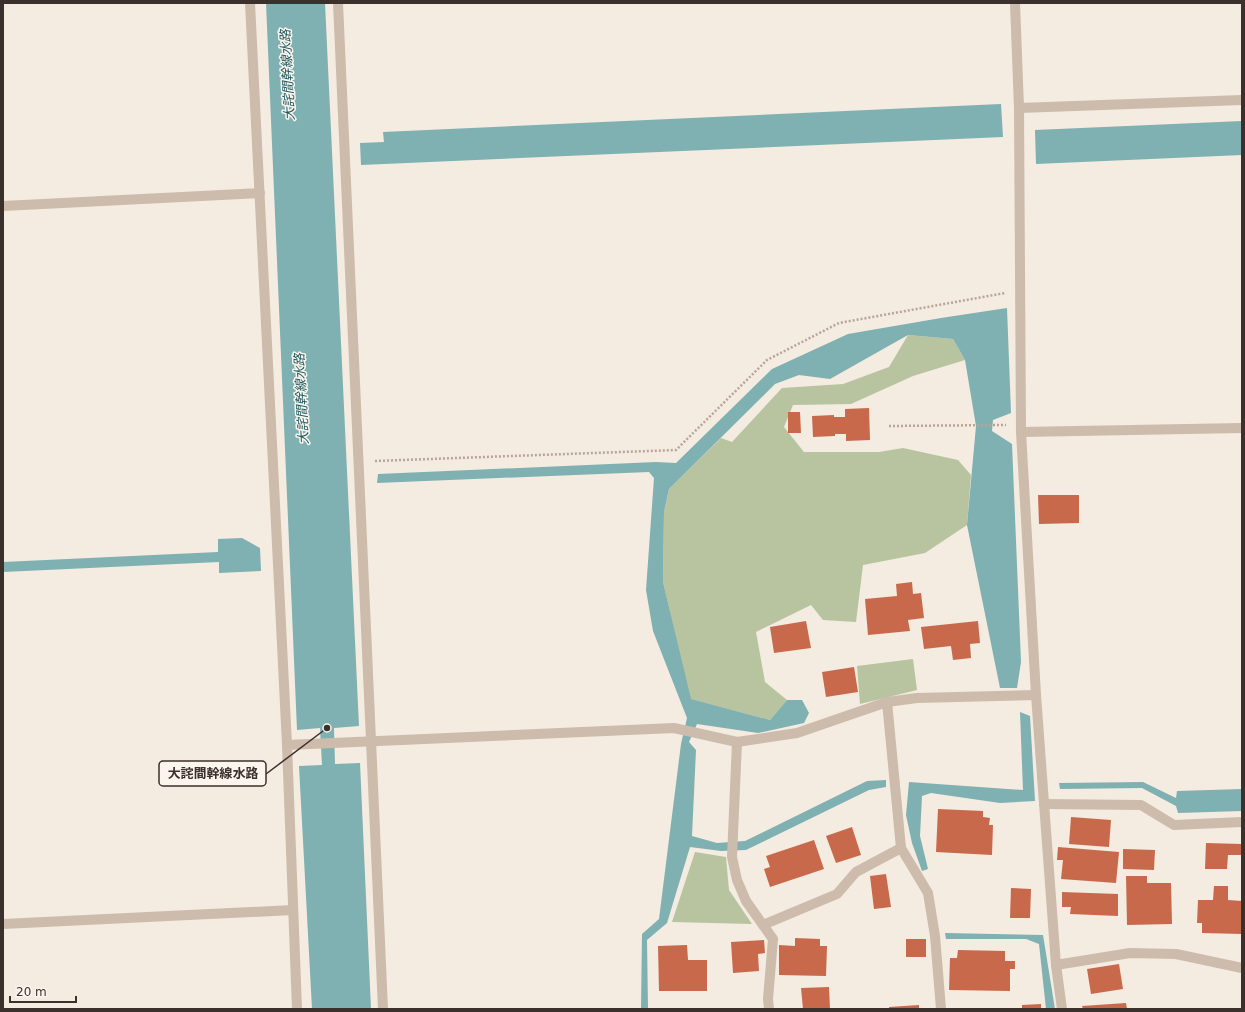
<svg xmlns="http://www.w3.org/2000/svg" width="1245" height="1012" viewBox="0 0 1245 1012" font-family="'DejaVu Sans','Noto Sans JP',sans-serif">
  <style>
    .green { fill: #b8c4a0 }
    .water { fill: #7fb0b2 }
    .building { fill: #c8694b }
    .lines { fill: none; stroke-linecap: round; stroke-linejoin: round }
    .path { stroke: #b9a596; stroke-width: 2.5; stroke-dasharray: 2 2; stroke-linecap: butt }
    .minor { stroke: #cdbbac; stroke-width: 10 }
    .labels { text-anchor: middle; stroke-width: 3; stroke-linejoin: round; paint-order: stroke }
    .water-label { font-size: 13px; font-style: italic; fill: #1f5a5e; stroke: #fbf5ee }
    .leader { fill: none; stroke: #3b302b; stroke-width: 1.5 }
    .callout-dot { fill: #3b302b; stroke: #fbf5ee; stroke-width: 1.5 }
    .callout { fill: #fbf5ee; stroke: #3b302b; stroke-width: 1.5 }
    .callout-label { font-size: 13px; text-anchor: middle; font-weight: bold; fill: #3b302b }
  </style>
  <rect width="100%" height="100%" fill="#f4ebe1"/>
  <g class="green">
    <path d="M908,335L953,339L965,360L913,376L851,404L793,405L784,427L804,452H879L903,448L958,460L971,475L967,525L925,553L863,565L856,622L823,620L811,605L756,632L765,682L787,700L770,720L690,699L663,582L664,512L669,489L721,438L732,442L782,388L843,384L889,367Z"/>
    <path d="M913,659L917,690L860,704L857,666Z"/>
    <path d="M695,852L726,857L729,890L752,924L672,922Z"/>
  </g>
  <g class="water">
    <path d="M266,3H325L359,726L334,728L335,764L360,763L371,1009H312L299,766L322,765L320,728L297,730Z"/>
    <path d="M1001,104L1003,137L361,165L360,143L384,142L383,132Z"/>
    <path d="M1242,121V155L1036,164L1035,130Z"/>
    <path d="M1007,308L1011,413L993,420L992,431L1012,444L1021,662L1017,688H1000L967,525L976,426L965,360L953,339L908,335L830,379L799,375L775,384L669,489L664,512L663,582L691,699L770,720L787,700H802L809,713L804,723L758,733L697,724L689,742L696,750L692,836L717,843L745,841L867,781L886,780V787L869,790L746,850L721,851L690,847L667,923L647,940L648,1009H641L642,934L659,919L681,744L687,718L653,631L646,590L654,478L649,472L377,483L378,474L656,462L676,463L772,369L848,334L941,318Z"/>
    <path d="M242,538L260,548L261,571L219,573V562L3,572V562L218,552V539Z"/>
    <path d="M1020,712L1030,716L1035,801L1000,803L931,793L922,796L920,836L928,869L922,871L912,843L906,815L909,782L1023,790Z"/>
    <path d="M1143,782L1176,798L1177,791L1242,789V811L1178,813L1176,806L1142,788L1060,789L1059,783Z"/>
    <path d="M945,933L1043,935L1055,1009H1046L1039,944L1026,939H946Z"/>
  </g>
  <g class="building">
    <path d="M869,408L870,440L846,441V434H835V436L813,437L812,416L834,415V417H845V409Z"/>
    <path d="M788,412H800L801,433H788Z"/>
    <path d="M1038,495H1079V523L1039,524Z"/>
    <path d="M912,582L913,594L921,593L924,618L908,620L910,631L868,635L865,599L897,596L896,584Z"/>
    <path d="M806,621L811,648L774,653L770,627Z"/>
    <path d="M978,621L980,643L970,644L971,658L953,660L951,646L924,649L921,627Z"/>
    <path d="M854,667L858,692L826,697L822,672Z"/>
    <path d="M938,809L983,811V817L990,818L989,825H993L992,855L936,852Z"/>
    <path d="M1071,817L1111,820L1109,847L1069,844Z"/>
    <path d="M852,827L861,855L836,863L826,836Z"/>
    <path d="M814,840L824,869L770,887L764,869L770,867L766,856Z"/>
    <path d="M1206,843L1242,844V855H1228L1227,869H1205Z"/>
    <path d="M1058,847L1119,852L1116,883L1061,879L1063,860H1057Z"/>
    <path d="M1123,849L1155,850L1154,870L1123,869Z"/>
    <path d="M886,874L891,907L874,909L870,876Z"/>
    <path d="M1126,876H1147V883H1171L1172,924L1127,925Z"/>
    <path d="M1214,886H1228V900L1242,901V934L1202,933V923H1197L1198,900H1213Z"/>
    <path d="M1011,888L1031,889L1030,918H1010Z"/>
    <path d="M1062,892L1118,894V916L1070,914L1071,907H1062Z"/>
    <path d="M795,938L820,939V946H827L826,976L779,975V945L795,946Z"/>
    <rect x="906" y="939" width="20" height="18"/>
    <path d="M764,940L765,953L758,954L759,971L733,973L731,942Z"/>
    <path d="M687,945L688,960H707V991H659L658,946Z"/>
    <path d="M958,950L1005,951V961H1015V969H1010V991L949,990L950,958H957Z"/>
    <path d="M1119,964L1123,989L1091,994L1087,969Z"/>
    <path d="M829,987L830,1009H803L801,988Z"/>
    <path d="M1126,1003L1127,1009H1083L1082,1006Z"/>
    <path d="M1041,1004V1009H1022V1005Z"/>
    <path d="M919,1005V1009H889V1007Z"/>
  </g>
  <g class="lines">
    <g class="path">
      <path d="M889,426L1006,425"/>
      <path d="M375,461L676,450L767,360L839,323L1005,293"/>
    </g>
    <g class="minor">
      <path d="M250,3L287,745"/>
      <path d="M338,3L383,1009"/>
      <path d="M1015,3L1019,108L1021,432L1036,695L1056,965L1062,1009"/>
      <path d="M1019,108L1242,100"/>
      <path d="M3,206L260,193"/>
      <path d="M1021,432L1242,428"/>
      <path d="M887,702L901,848L928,893L935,936L941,1009"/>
      <path d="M737,742L732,857L737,880L746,901L773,939L768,999L769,1009"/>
      <path d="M1044,804L1141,805L1174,825L1242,822"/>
      <path d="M3,924L293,910"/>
      <path d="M763,925L837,894L856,872L901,848"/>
      <path d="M1056,965L1130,953L1176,954L1242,968"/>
      <path d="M297,1009L287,745L674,728L737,742L797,733L887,702L917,698L1036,695"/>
    </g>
  </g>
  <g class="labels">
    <g class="water-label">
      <text transform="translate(287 75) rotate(-93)" y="5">大詫間幹線水路</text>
      <text transform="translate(301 399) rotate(-93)" y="5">大詫間幹線水路</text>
    </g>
  </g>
  <path class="leader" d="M327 728L266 774"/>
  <circle class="callout-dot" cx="327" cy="728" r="4"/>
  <rect class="callout" x="159" y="761" width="107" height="25" rx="4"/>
  <g class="callout-label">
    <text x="213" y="778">大詫間幹線水路</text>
  </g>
  <rect width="1245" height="1012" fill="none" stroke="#3b302b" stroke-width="8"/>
  <path d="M10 996v6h66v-6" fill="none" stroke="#3b302b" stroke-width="2"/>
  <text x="16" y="996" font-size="12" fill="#3b302b" stroke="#fbf5ee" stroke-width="3" paint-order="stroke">20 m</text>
</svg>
